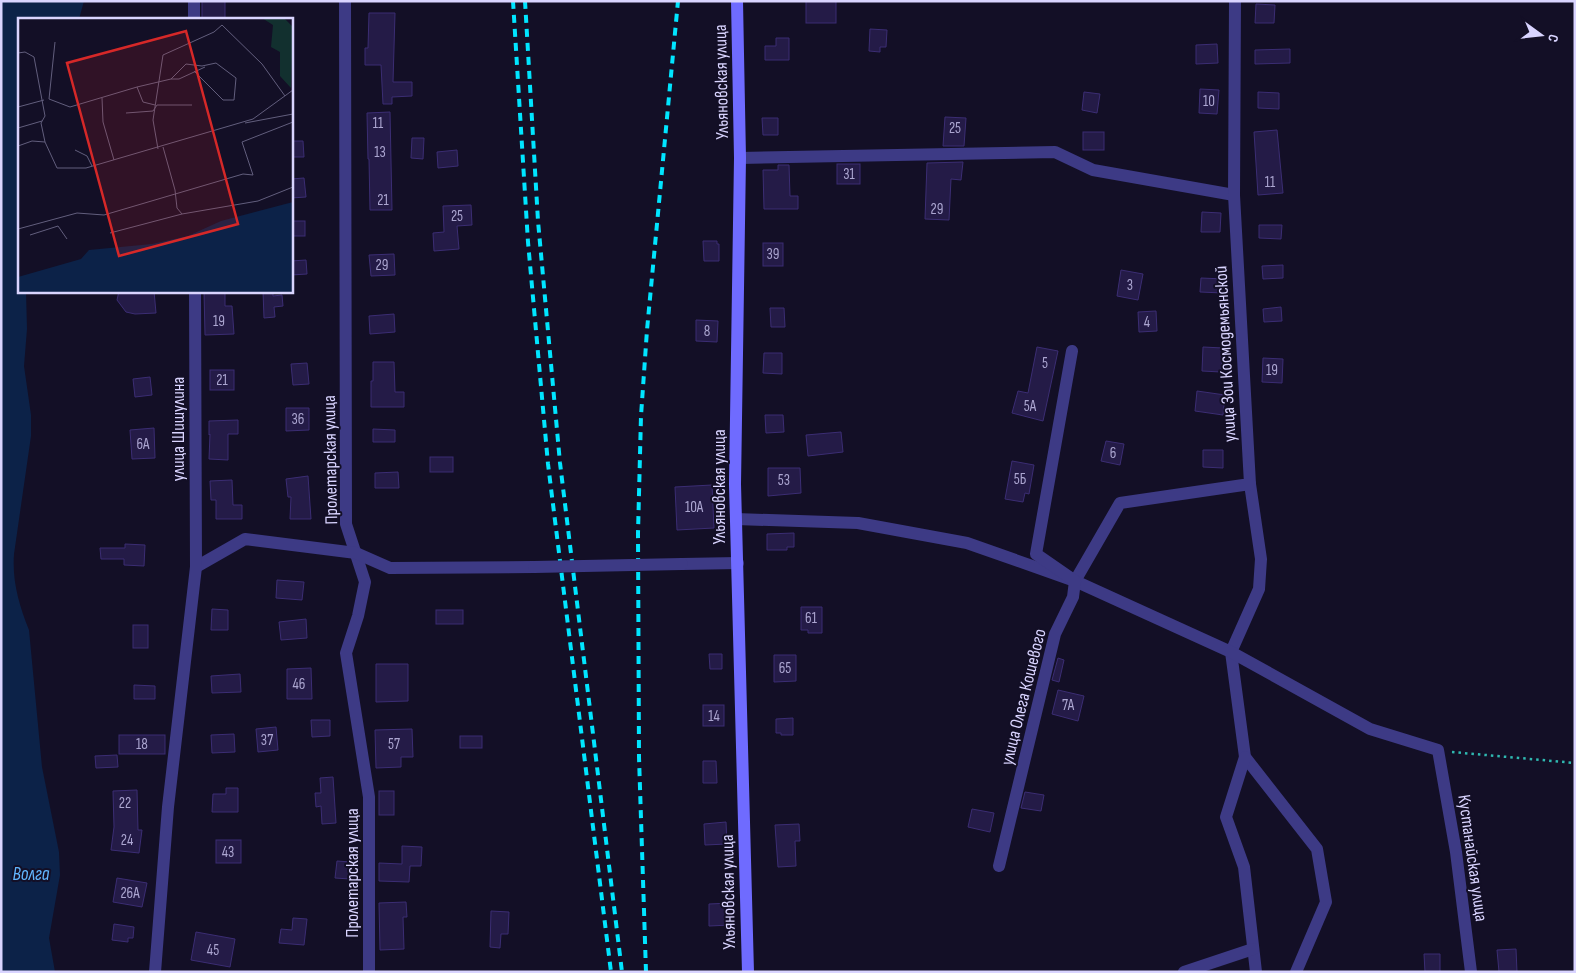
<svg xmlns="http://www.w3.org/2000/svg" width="1576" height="973" viewBox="0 0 1576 973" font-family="'Sofia Sans Condensed',sans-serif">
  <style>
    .water { fill: #0c2248 }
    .building { fill: #241b47; stroke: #3b2d73 }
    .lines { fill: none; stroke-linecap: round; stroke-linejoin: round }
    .path { stroke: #2fb8b0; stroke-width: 2.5; stroke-dasharray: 2.5 4; stroke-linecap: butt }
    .street { stroke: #3d3a85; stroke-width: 12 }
    .secondary { stroke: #6f6bff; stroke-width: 12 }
    .rail { stroke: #00e5ff; stroke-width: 4; stroke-dasharray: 8 6; stroke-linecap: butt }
    .street-bridge { stroke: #3d3a85; stroke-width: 12 }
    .labels { text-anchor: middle; stroke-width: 4; stroke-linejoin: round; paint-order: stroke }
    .number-label { font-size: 15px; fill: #aca6d1 }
    .street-label { font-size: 18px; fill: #d9d4ff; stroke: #130f26 }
    .water-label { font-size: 19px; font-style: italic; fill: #62b6ff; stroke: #130f26 }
    .inset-road { fill: none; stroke: #625e7d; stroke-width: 1 }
    .view { fill: #d62828; fill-opacity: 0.15; stroke: #d62828; stroke-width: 2.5 }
    .inset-edge { fill: none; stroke: #d9d4ff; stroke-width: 2.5 }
  </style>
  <rect width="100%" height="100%" fill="#130f26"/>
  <path class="water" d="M1,1H84L79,19H19V291H26L27,329L24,366L31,415V436L14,554C12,581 19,605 29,630L42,767L59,852L60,875L49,938L55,972H1Z"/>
  <g class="building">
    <rect x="202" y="1" width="23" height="18"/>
    <rect x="806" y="1" width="30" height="22"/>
    <path d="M1256,4L1275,5L1274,23H1255Z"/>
    <path d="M369,13H395L393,82H412V96L392,97V104H383L381,65H365V48H368Z"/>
    <path d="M870,29L887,30L886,47H880V52L869,51Z"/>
    <path d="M776,38H789V60H765V46H776Z"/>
    <path d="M1217,44L1218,63L1196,64V45Z"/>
    <path d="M1290,49V63L1255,64V50Z"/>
    <path d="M1200,89L1219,90L1217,114L1199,113Z"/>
    <path d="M1084,92L1100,94L1097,113L1082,110Z"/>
    <path d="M1258,92L1279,93V109L1258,108Z"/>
    <path d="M390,112L392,210H370L369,159H368L367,113Z"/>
    <path d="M945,117L966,118L964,146H943Z"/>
    <path d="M762,118H778V135H763Z"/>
    <path d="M1277,130L1283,193L1258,195L1254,132Z"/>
    <rect x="1083" y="132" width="21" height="18"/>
    <path d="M412,138H424L423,159L411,158Z"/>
    <path d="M291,141H303L304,157H291Z"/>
    <path d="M457,150L458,166L438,168L437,152Z"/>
    <path d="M963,162L961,180L951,179L949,220L925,219L927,163Z"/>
    <rect x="837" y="164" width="23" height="20"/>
    <path d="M778,165H789L790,196H798V209H764L763,170H778Z"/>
    <path d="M304,178L306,197L291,198V179Z"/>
    <path d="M471,205L472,225L457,226L459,249L434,251L433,233L444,232L443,206Z"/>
    <path d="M1202,212L1221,213L1220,232H1201Z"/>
    <rect x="291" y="221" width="14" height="15"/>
    <path d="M1259,225H1282L1281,239L1259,238Z"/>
    <path d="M703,241H717V244H719V261H704Z"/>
    <rect x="763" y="243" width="20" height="23"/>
    <path d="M394,254L395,275L371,276L369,255Z"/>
    <path d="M306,260L307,274L291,275V261Z"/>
    <path d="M1283,265V278L1263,279L1262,266Z"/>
    <path d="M1121,270L1143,274L1138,300L1117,296Z"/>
    <path d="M1201,278L1224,279L1223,293L1200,292Z"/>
    <path d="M119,291H154L156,313L135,314L126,312L117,300Z"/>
    <path d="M204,291H225V306H232L234,334L205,335Z"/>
    <path d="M263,291H273V296L282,295L283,306L274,307L275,317L264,318Z"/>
    <path d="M1281,307L1282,321L1264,322L1263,309Z"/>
    <path d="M770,308H784L785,327H771Z"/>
    <path d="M1156,311L1157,331L1139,332L1138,312Z"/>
    <path d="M394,314L395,332L370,334L369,316Z"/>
    <path d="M696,320L718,321L717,342L696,341Z"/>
    <path d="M1037,347L1058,351L1043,421L1012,413L1018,391L1028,393Z"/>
    <path d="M1203,347L1223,348L1221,372L1202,371Z"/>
    <path d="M764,353H782V374L763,373Z"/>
    <path d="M1263,358L1283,359L1282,383L1262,382Z"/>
    <path d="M373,362H394L395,392H404V407H371V381H373Z"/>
    <path d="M307,363L309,384L293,385L291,364Z"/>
    <rect x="210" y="370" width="24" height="20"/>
    <path d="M150,377L152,395L135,397L133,379Z"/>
    <path d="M1197,391L1225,395L1223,415L1195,411Z"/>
    <path d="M286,408H309V430L286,431Z"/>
    <path d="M765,415H783L784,432L766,433Z"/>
    <path d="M238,420V434H228V460L209,459L210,434L209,435V421Z"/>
    <path d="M154,428L155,458L132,459L130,430Z"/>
    <path d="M373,429L395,430V442H373Z"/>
    <path d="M841,432L843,452L808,456L806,435Z"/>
    <path d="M1106,441L1124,444L1120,465L1101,461Z"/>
    <path d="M1203,450H1223V468L1203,467Z"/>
    <rect x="430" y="457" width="23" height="15"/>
    <path d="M1012,461L1034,465L1029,494L1025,493L1023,502L1005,499Z"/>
    <path d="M768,468H800L801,493L768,496Z"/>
    <path d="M398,472L399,488H375V473Z"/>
    <path d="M308,476L311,519H290L291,497H288L286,479Z"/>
    <path d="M232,480L233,505H242V519H216V500H211L210,481Z"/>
    <path d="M712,485L714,528L677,530L675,487Z"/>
    <path d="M794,533V547H787V550H767V534Z"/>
    <path d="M125,544L145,545L144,566L124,565V559H101L100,548H125Z"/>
    <path d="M277,580L304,582L302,600L276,598Z"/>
    <path d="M801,607H822V633H808V630H801Z"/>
    <path d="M212,609L228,610V630H211Z"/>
    <rect x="436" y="610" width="27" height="14"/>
    <path d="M306,619L307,638L281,640L279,622Z"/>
    <rect x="133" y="625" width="15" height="23"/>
    <path d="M709,654H722V669H710Z"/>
    <path d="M774,655H796V681L774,682Z"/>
    <path d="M1058,658L1064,660L1059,682L1052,680Z"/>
    <path d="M376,664H408V701L376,702Z"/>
    <path d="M311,668L312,699H287V669Z"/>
    <path d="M240,674L241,692L212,693L211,676Z"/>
    <path d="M134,685L155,686V699H134Z"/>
    <path d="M1058,690L1084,696L1078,721L1052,714Z"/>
    <rect x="703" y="705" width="21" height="21"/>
    <path d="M793,718V735H781V733H776V719Z"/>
    <path d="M311,720H330V736L312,737Z"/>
    <path d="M276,727L278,750L258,752L256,729Z"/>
    <path d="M412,729L413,757H401V767L376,768L375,730Z"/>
    <path d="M234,734L235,752L212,753L211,735Z"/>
    <rect x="119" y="735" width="46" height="19"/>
    <rect x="460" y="736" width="22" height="12"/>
    <path d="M117,755L118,767L96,768L95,756Z"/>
    <path d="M703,761H716L717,783H703Z"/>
    <path d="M333,777L336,823L322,824L321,806L316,807L315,793H321L320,778Z"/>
    <path d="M226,788H238V812H212L213,794H226Z"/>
    <path d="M137,790L138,830H142L139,853L111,850L114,827L113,791Z"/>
    <rect x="379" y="791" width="15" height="24"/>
    <path d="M1025,792L1044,795L1041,811L1021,808Z"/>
    <path d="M972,809L994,813L990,832L968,827Z"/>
    <path d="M726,822L727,844L705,845L704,824Z"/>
    <path d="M799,824L800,841H795L796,866L778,867L775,825Z"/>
    <rect x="216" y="840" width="25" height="23"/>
    <path d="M402,846L422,847L421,866H410L409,882L379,881V863L402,864Z"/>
    <path d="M337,861L351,862L350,879L335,878Z"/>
    <path d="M117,878L147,883L142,907L113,902Z"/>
    <path d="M406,902L407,917H403L404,949L380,950L379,903Z"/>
    <path d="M731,903V925L709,926V904Z"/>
    <path d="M491,911L509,912L508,934H501L500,948L490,947Z"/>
    <path d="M293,918L307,919L304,945L279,943L281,929L292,930Z"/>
    <path d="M114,924L134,927L133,938H128V942L112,940Z"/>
    <path d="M196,932L235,939L230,967L191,960Z"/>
    <path d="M1516,949L1517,972H1499L1497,950Z"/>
    <path d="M1424,954H1440V972H1425Z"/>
  </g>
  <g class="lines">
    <path class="path" d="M1452,752L1575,763"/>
    <g class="street">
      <path d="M194,1V19"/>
      <path d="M345,1L346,524L365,582L358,616L346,653L369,797V972"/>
      <path d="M740,158L1055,152L1093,170L1234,195"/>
      <path d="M1250,484L1261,559L1259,589L1231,652L1245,757L1317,849L1326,902L1296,972"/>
      <path d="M736,519L858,523L967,543L1075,581L1231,652L1370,729L1438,750L1456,852L1471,972"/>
      <path d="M682,564L738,563"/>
      <path d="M196,567L245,539L356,553L390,568L534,567"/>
      <path d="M1075,581L1120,503L1250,484L1234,195L1235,1"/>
      <path d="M1245,757L1226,817L1244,867L1256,972"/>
      <path d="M999,866L1055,634L1073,597L1075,581L1036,554L1072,351"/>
      <path d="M155,972L168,807L196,567L195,291"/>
      <path d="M1184,972L1253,949"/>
    </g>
    <path class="secondary" d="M737,1L740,158L735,484L748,972"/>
    <g class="rail">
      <path d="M513,1L528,242L548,464L611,972"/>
      <path d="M525,1L538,221L560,463L622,972"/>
      <path d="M646,972L639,757L638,533L641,416L647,330L678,1"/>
    </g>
    <path class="street-bridge" d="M534,567L682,564"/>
  </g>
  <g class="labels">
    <g class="number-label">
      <text x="1209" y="106">10</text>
      <text x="378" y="128">11</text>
      <text x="955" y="133">25</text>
      <text x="380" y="157">13</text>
      <text x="849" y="179">31</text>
      <text x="1270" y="187">11</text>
      <text x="383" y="205">21</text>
      <text x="937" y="214">29</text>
      <text x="457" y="221">25</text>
      <text x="773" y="259">39</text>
      <text x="382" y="270">29</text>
      <text x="1130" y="290">3</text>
      <text x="219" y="326">19</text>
      <text x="1147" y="327">4</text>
      <text x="707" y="336">8</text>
      <text x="1045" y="368">5</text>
      <text x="1272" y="375">19</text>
      <text x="222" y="385">21</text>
      <text x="1030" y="411">5А</text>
      <text x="298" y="424">36</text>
      <text x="143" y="449">6А</text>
      <text x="1113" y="458">6</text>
      <text x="1020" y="484">5Б</text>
      <text x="784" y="485">53</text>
      <text x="694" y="512">10А</text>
      <text x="811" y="623">61</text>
      <text x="785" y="673">65</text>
      <text x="299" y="689">46</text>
      <text x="1068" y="710">7А</text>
      <text x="714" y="721">14</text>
      <text x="267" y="745">37</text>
      <text x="142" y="749">18</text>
      <text x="394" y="749">57</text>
      <text x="125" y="808">22</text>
      <text x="127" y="845">24</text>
      <text x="228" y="857">43</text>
      <text x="130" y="898">26А</text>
      <text x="213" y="955">45</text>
    </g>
    <g class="street-label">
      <text transform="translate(721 82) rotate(-91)" y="6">Ульяновская улица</text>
      <text transform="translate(1225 354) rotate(-93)" y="6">улица Зои Космодемьянской</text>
      <text transform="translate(178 429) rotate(-90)" y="6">улица Шишулина</text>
      <text transform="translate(330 460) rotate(-91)" y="6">Пролетарская улица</text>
      <text transform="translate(719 487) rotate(-90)" y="6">Ульяновская улица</text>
      <text transform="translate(1023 697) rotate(-76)" y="6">улица Олега Кошевого</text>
      <text transform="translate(1473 858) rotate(82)" y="6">Кустанайская улица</text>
      <text transform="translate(352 873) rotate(-90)" y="6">Пролетарская улица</text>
      <text transform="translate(728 892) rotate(-91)" y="6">Ульяновская улица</text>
    </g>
    <g class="water-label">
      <text x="31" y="880">Волга</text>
    </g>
  </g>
  <g transform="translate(18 18)">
    <rect width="275" height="275" fill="#130f26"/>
    <path d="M244,0H266L275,9L273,70L262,58V34L253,29L255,7Z" fill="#12302f"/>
    <path d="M275,184V275H0V259L63,241L71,232L134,226L170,218L203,203Z" fill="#0c2248"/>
    <path class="inset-road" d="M0,35L7,34L16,39L27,98L23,105L27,124M153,61H161L187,49M119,69L153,61L168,46L184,48L198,45L218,60L216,82H205L176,53M84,80L85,104L96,142M31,81L52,89L119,69L125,84L137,87M31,81L37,24M0,89L26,82M108,95L135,93L139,87H174M227,105L275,96M0,110L24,103M0,128L14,123L27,124L39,150H68L235,101L275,72M145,129L157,172L159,190L164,196M140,131L135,102L145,37L196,14L204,7L244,46L267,78M57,132L69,138L74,148M40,208L49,221M0,211L59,195L86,197L225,156L235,157L224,124L275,104M92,215L164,196L240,183L275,169M12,217L40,208"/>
    <path class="view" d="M168,13L220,206L101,238L49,45Z"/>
    <rect width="275" height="275" class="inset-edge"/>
  </g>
  <rect width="1576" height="973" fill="none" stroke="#d9d4ff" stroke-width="5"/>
  <g transform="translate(1541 35) rotate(105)" stroke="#130f26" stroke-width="4" paint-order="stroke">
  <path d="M0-4L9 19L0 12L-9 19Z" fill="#d9d4ff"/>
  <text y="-8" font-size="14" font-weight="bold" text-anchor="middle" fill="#d9d4ff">С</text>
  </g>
</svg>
